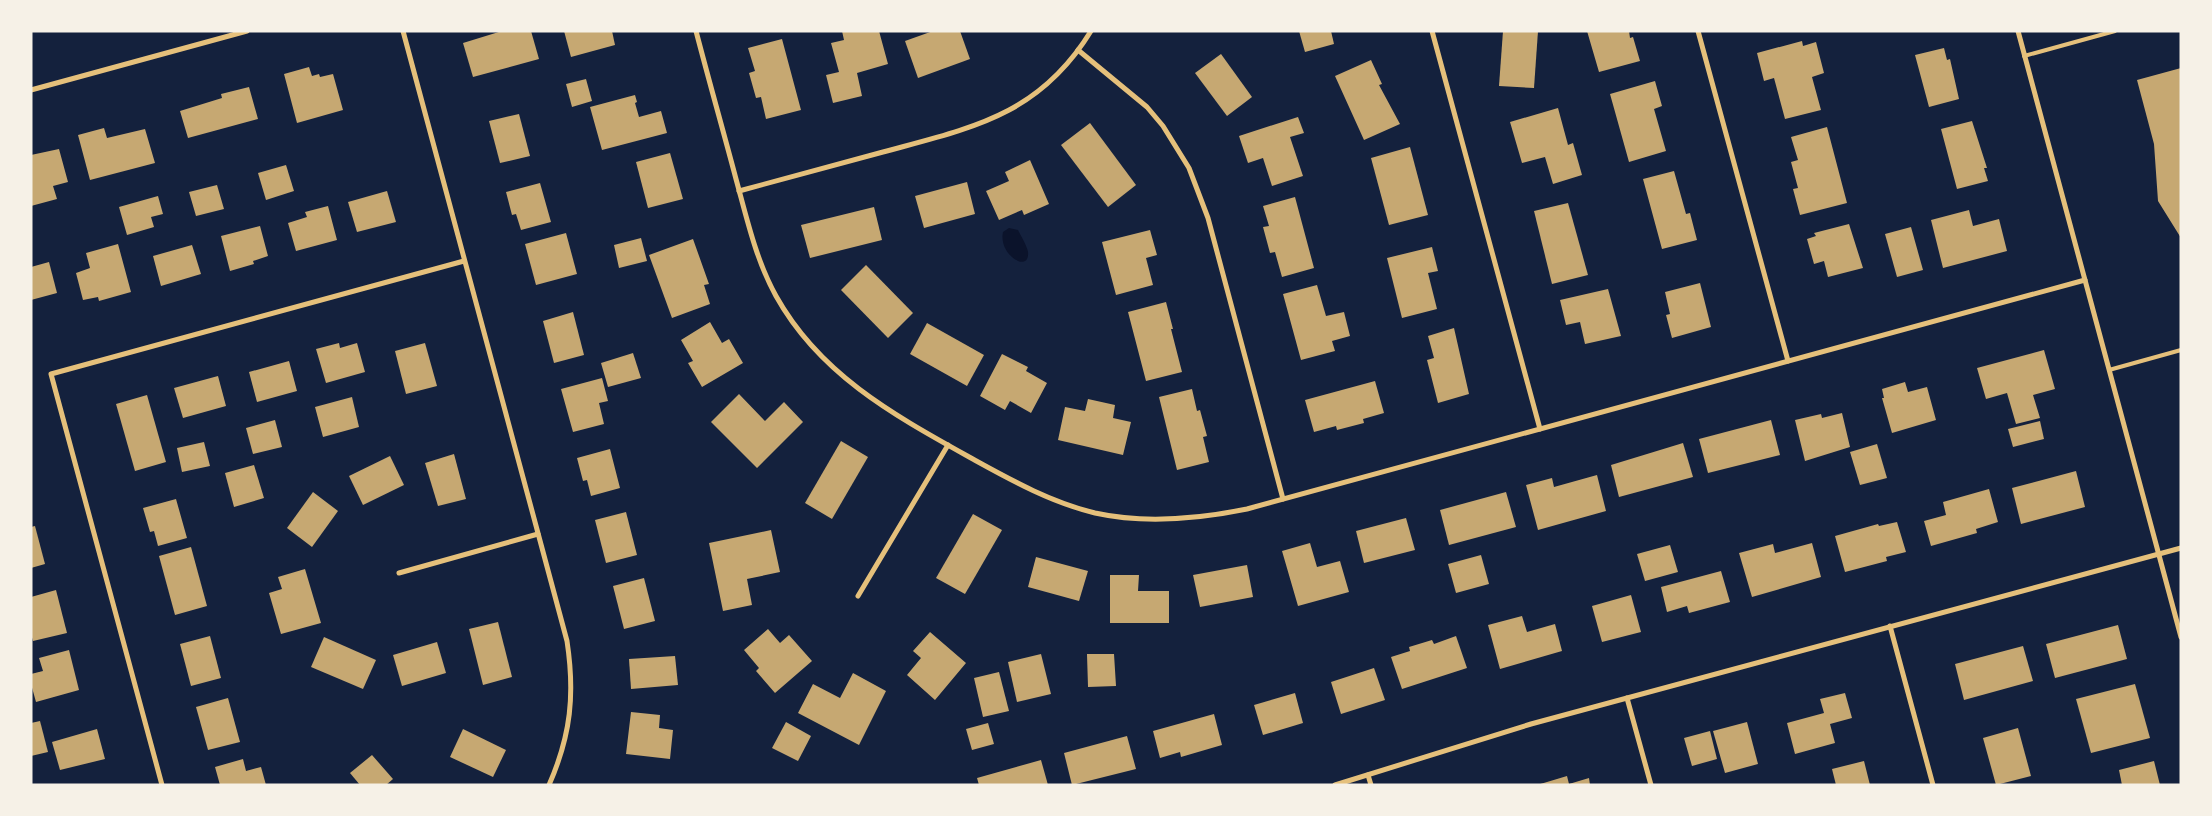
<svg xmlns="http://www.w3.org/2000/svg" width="2212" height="816" viewBox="0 0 2212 816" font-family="'Archivo Narrow',sans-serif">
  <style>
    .water { fill: #0b132b }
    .building { fill: #c6a872 }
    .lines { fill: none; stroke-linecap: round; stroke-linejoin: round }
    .service { stroke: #e5c07b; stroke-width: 4 }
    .minor { stroke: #e5c07b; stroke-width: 5 }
  </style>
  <rect width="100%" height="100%" fill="#14213d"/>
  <path class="water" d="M1009,228L1018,230C1021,236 1027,246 1028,252C1030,274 998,255 1003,232Z"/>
  <g class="building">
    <path d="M502,31H531L539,59L473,77L463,43Z"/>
    <path d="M564,31H612L615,45L571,57Z"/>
    <path d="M842,31H879L888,64L857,73L862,96L833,103L826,75L839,72L831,43L844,40Z"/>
    <path d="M933,31H960L970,59L918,78L905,41Z"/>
    <path d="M1299,31H1331L1334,44L1305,52Z"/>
    <path d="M1503,31H1538L1534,88L1499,86Z"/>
    <path d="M1587,31H1629L1630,38L1633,37L1640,61L1599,72Z"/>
    <path d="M782,39L801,110L766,119L761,97L756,98L749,73L755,71L748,48Z"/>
    <path d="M1802,41L1803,46L1816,42L1824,73L1812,77L1821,110L1785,119L1774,78L1764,81L1757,53Z"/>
    <path d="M1944,48L1947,60L1950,59L1959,99L1929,107L1915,55Z"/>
    <path d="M1221,54L1252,97L1227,116L1195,73Z"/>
    <path d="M1371,60L1382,84L1379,85L1400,124L1364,140L1335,76Z"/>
    <path d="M309,67L312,76L319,74L320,77L333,74L343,110L297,123L284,74Z"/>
    <path d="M2181,68V238L2158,201L2154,144L2137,80Z"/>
    <path d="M586,79L592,101L572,107L566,84Z"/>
    <path d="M1655,81L1662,106L1654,109L1666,151L1629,162L1610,94Z"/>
    <path d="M249,87L258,119L188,138L180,111L222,98L221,94Z"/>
    <path d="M635,95L637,102L635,103L639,117L661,111L667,133L602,150L590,107Z"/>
    <path d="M1558,108L1568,145L1573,143L1582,175L1553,184L1545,157L1522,163L1510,122Z"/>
    <path d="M519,114L530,156L500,163L489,121Z"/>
    <path d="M1298,117L1304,133L1290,137L1303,176L1272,186L1263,158L1248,163L1239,136Z"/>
    <path d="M1972,121L1987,168H1984L1988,181L1957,189L1941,129Z"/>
    <path d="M1090,123L1136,185L1108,207L1061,145Z"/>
    <path d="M1827,127L1847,203L1800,215L1793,189L1798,188L1791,162L1798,160L1791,137Z"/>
    <path d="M104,128L107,138L145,129L155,163L90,180L78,135Z"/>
    <path d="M1410,147L1428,215L1389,225L1371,158Z"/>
    <path d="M59,149L68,182L53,186L57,199L31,206V155Z"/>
    <path d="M670,153L683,199L648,208L636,162Z"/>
    <path d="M1030,160L1049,204L1024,215L1022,210L999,220L986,191L1009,181L1005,172Z"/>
    <path d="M286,165L294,191L266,200L258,173Z"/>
    <path d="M1674,171L1686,214L1690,213L1697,240L1662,249L1643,179Z"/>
    <path d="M967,182L975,214L924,228L915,196Z"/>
    <path d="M540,183L551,222L521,230L516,214L512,215L506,192Z"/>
    <path d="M217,185L224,209L196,216L189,192Z"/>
    <path d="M387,191L396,222L357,232L348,202Z"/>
    <path d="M158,196L163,214L151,217L154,227L127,235L119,207Z"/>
    <path d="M1295,197L1314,268L1282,277L1275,252L1270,253L1263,227L1269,226L1263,206Z"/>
    <path d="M1568,203L1588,275L1552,284L1534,211Z"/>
    <path d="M328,206L337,240L296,251L288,223L307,217L305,212Z"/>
    <path d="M874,207L882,240L810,258L801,225Z"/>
    <path d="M1969,210L1973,226L1999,219L2007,251L1943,268L1931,220Z"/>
    <path d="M1849,224L1863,268L1828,277L1824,261L1814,264L1807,239L1816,236L1814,233Z"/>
    <path d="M260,226L268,256L253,261L254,264L230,271L221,236Z"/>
    <path d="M1911,227L1923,270L1897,277L1885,234Z"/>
    <path d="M1150,230L1157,255L1146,258L1153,285L1116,295L1102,242Z"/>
    <path d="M566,233L577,274L536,285L525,244Z"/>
    <path d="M641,238L647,261L619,268L614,245Z"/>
    <path d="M693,239L709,284L704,285L710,304L672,318L649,255Z"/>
    <path d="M118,244L131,292L99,301L98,297L83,300L76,273L90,268L86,253Z"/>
    <path d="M192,245L201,274L161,286L153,256Z"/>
    <path d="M1432,247L1438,271L1428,273L1437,309L1402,318L1387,258Z"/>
    <path d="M49,262L57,293L31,300V267Z"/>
    <path d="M866,265L913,313L888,338L841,290Z"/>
    <path d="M1700,283L1711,327L1672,338L1666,315L1670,314L1665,292Z"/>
    <path d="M1317,285L1326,316L1344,312L1350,336L1332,341L1335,351L1301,360L1283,294Z"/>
    <path d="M1608,289L1621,336L1585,344L1580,322L1566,325L1560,300Z"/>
    <path d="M1166,302L1173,329H1171L1182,372L1146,381L1128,312Z"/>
    <path d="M573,312L584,355L554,363L543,321Z"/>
    <path d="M710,322L722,343L729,339L743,363L702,387L688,363L693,361L681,340Z"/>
    <path d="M927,323L984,355L967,386L910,354Z"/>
    <path d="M1454,328L1469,394L1438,403L1427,360L1434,358L1428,336Z"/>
    <path d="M339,343L340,348L357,343L365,372L326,383L316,349Z"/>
    <path d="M425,343L437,386L406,394L395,351Z"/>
    <path d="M2044,350L2055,389L2033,395L2040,418L2016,424L2007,393L1986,399L1977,368Z"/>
    <path d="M633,353L641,378L608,387L601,363Z"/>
    <path d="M1002,354L1028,367L1026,371L1047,383L1031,413L1010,401L1005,410L980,396Z"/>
    <path d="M289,361L297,391L257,402L249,372Z"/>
    <path d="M218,376L226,406L183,418L174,388Z"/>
    <path d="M602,378L608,401L599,403L604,424L573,432L561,389Z"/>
    <path d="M1375,381L1384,413L1363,419L1364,423L1337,430L1336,426L1314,432L1305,400Z"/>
    <path d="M1905,382L1908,392L1927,387L1936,420L1892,433L1882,398H1884L1882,389Z"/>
    <path d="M1192,389L1197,411L1200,410L1207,436L1203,437L1209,462L1177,470L1159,397Z"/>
    <path d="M739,394L765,421L784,402L803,422L757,468L711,422Z"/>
    <path d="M147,395L166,462L135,471L116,404Z"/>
    <path d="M352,397L359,427L323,437L315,407Z"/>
    <path d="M1088,399L1115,405L1113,418L1131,422L1123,455L1058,440L1065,407L1085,411Z"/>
    <path d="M1842,413L1850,447L1805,461L1795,420L1821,414L1822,418Z"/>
    <path d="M275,420L282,447L253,454L246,428Z"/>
    <path d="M1771,420L1780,455L1708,473L1699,439Z"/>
    <path d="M2040,421L2044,439L2013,447L2008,429Z"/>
    <path d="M841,441L868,457L832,519L805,503Z"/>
    <path d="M204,442L210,466L182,472L177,448Z"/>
    <path d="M1683,443L1693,477L1619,497L1611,465Z"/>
    <path d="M1877,444L1887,478L1860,485L1850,452Z"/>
    <path d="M610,449L620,488L591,496L587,480L583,481L577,458Z"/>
    <path d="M454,454L466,499L438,506L425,463Z"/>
    <path d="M390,456L404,485L363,505L349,476Z"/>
    <path d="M254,465L264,498L234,507L225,473Z"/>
    <path d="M2076,471L2085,507L2021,524L2012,488Z"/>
    <path d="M1597,475L1606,511L1538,530L1526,485L1552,478L1554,487Z"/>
    <path d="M1989,489L1998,522L1976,529L1977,533L1931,546L1924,521L1946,515L1943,502Z"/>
    <path d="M313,492L338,511L312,547L287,528Z"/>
    <path d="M1506,492L1516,527L1449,545L1440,510Z"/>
    <path d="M176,499L187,538L158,546L154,531L150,532L143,508Z"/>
    <path d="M626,512L637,555L606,563L595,520Z"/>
    <path d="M973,514L1002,530L965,594L936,578Z"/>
    <path d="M1406,518L1415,550L1364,563L1356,531Z"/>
    <path d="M1897,522L1906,552L1886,557L1887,561L1845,572L1835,536L1878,524L1879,526Z"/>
    <path d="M35,526L45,564L31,568V527Z"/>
    <path d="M771,530L780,572L747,579L752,605L723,611L709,543Z"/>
    <path d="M1310,543L1317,567L1340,561L1349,592L1298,606L1282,551Z"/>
    <path d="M1812,543L1821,577L1752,597L1739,553L1773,544L1775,553Z"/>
    <path d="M1670,545L1678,572L1645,581L1637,554Z"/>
    <path d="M191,547L207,606L175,615L159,556Z"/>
    <path d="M1481,555L1489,584L1456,593L1448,564Z"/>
    <path d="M1036,557L1088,571L1079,601L1028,587Z"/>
    <path d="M1247,565L1253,597L1200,607L1193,575Z"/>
    <path d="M305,569L321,623L281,634L269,593L282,589L278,577Z"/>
    <path d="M1721,571L1730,602L1689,613L1687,606L1667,612L1661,587Z"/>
    <path d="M1110,575H1139L1138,591H1169V623H1110Z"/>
    <path d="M644,578L655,621L624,629L613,586Z"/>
    <path d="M56,590L67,633L33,641L31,634V597Z"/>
    <path d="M1631,595L1641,632L1602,642L1592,606Z"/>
    <path d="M1522,616L1527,632L1555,624L1562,651L1500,669L1488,625Z"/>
    <path d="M498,622L512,677L483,685L469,629Z"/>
    <path d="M2118,625L2127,659L2055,678L2046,644Z"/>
    <path d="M768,629L780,643L789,635L812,661L775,693L756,671L759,668L744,650Z"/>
    <path d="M930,632L966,663L935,700L907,675L921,658L913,651Z"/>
    <path d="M210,636L221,678L191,686L180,644Z"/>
    <path d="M1456,636L1467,668L1402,689L1391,657L1410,651L1409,647L1432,640L1434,644Z"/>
    <path d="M324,637L376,660L363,689L311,667Z"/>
    <path d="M437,642L446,673L402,686L393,655Z"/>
    <path d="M2023,646L2033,681L1964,700L1955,664Z"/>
    <path d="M69,650L79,690L36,702L31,684V674L43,671L39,658Z"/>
    <path d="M1041,654L1051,694L1017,702L1008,662Z"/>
    <path d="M1087,654H1114L1116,686L1088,687Z"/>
    <path d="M675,656L678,685L631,689L629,659Z"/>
    <path d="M1374,668L1385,700L1341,714L1331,682Z"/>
    <path d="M999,672L1009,711L983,717L974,678Z"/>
    <path d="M853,673L886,691L859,745L798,713L813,684L840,698Z"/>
    <path d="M2135,684L2150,738L2091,753L2076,699Z"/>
    <path d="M1295,693L1303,723L1263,735L1254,705Z"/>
    <path d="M1845,693L1852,718L1830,724L1835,743L1795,754L1787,723L1824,713L1820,699Z"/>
    <path d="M228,698L240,742L208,750L196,707Z"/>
    <path d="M631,712L660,715L659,728L673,730L670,759L626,754Z"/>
    <path d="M1214,714L1222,745L1181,757L1180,752L1160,758L1153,731Z"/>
    <path d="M40,721L48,752L31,756V723Z"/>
    <path d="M786,722L811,736L798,761L772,748Z"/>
    <path d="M1747,722L1758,764L1725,773L1713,731Z"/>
    <path d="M988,723L994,744L972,750L966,729Z"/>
    <path d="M2018,728L2031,776L1996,785L1983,738Z"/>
    <path d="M97,729L105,759L60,770L52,742Z"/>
    <path d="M463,729L506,750L493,777L450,757Z"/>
    <path d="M1710,731L1717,759L1692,766L1684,738Z"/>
    <path d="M1127,736L1136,769L1072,785L1064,753Z"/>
    <path d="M372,755L393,779L386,785H360L350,773Z"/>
    <path d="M243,759L246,771L261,767L266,785H220L215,767Z"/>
    <path d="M1041,760L1048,785H979L977,778Z"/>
    <path d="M1864,761L1870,785H1836L1832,769Z"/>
    <path d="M2154,761L2160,785H2122L2119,770Z"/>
    <path d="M1567,776L1569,784L1589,778L1590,785H1537Z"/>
  </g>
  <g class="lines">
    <g class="service">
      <path d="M2024,56L2115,31"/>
      <path d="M2109,370L2181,350"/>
    </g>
    <g class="minor">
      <path d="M403,31L567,641C575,694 571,735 549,785"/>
      <path d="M696,31C709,81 723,130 736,179C747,219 756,260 776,296C820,375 894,415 971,458C1011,480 1050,502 1095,513C1145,524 1198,519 1247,509L2085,280"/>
      <path d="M1432,31L1540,429"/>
      <path d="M1698,31L1788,361"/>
      <path d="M2018,31L2181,637"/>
      <path d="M1078,50L1147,107L1163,126L1189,168L1208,218L1283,499"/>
      <path d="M31,90L247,31"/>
      <path d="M739,191C787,178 835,165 883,152C971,128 1039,116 1091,31"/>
      <path d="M399,573L538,534"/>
      <path d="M858,596L948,445"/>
      <path d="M1890,626L1933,785"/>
      <path d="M1627,698L1651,785"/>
      <path d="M1368,775L1371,785"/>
      <path d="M162,785L51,374L464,261"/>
      <path d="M1335,785L1531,724L2181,548"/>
    </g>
  </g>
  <rect width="2212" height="816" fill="none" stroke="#f6f1e7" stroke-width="65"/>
</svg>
